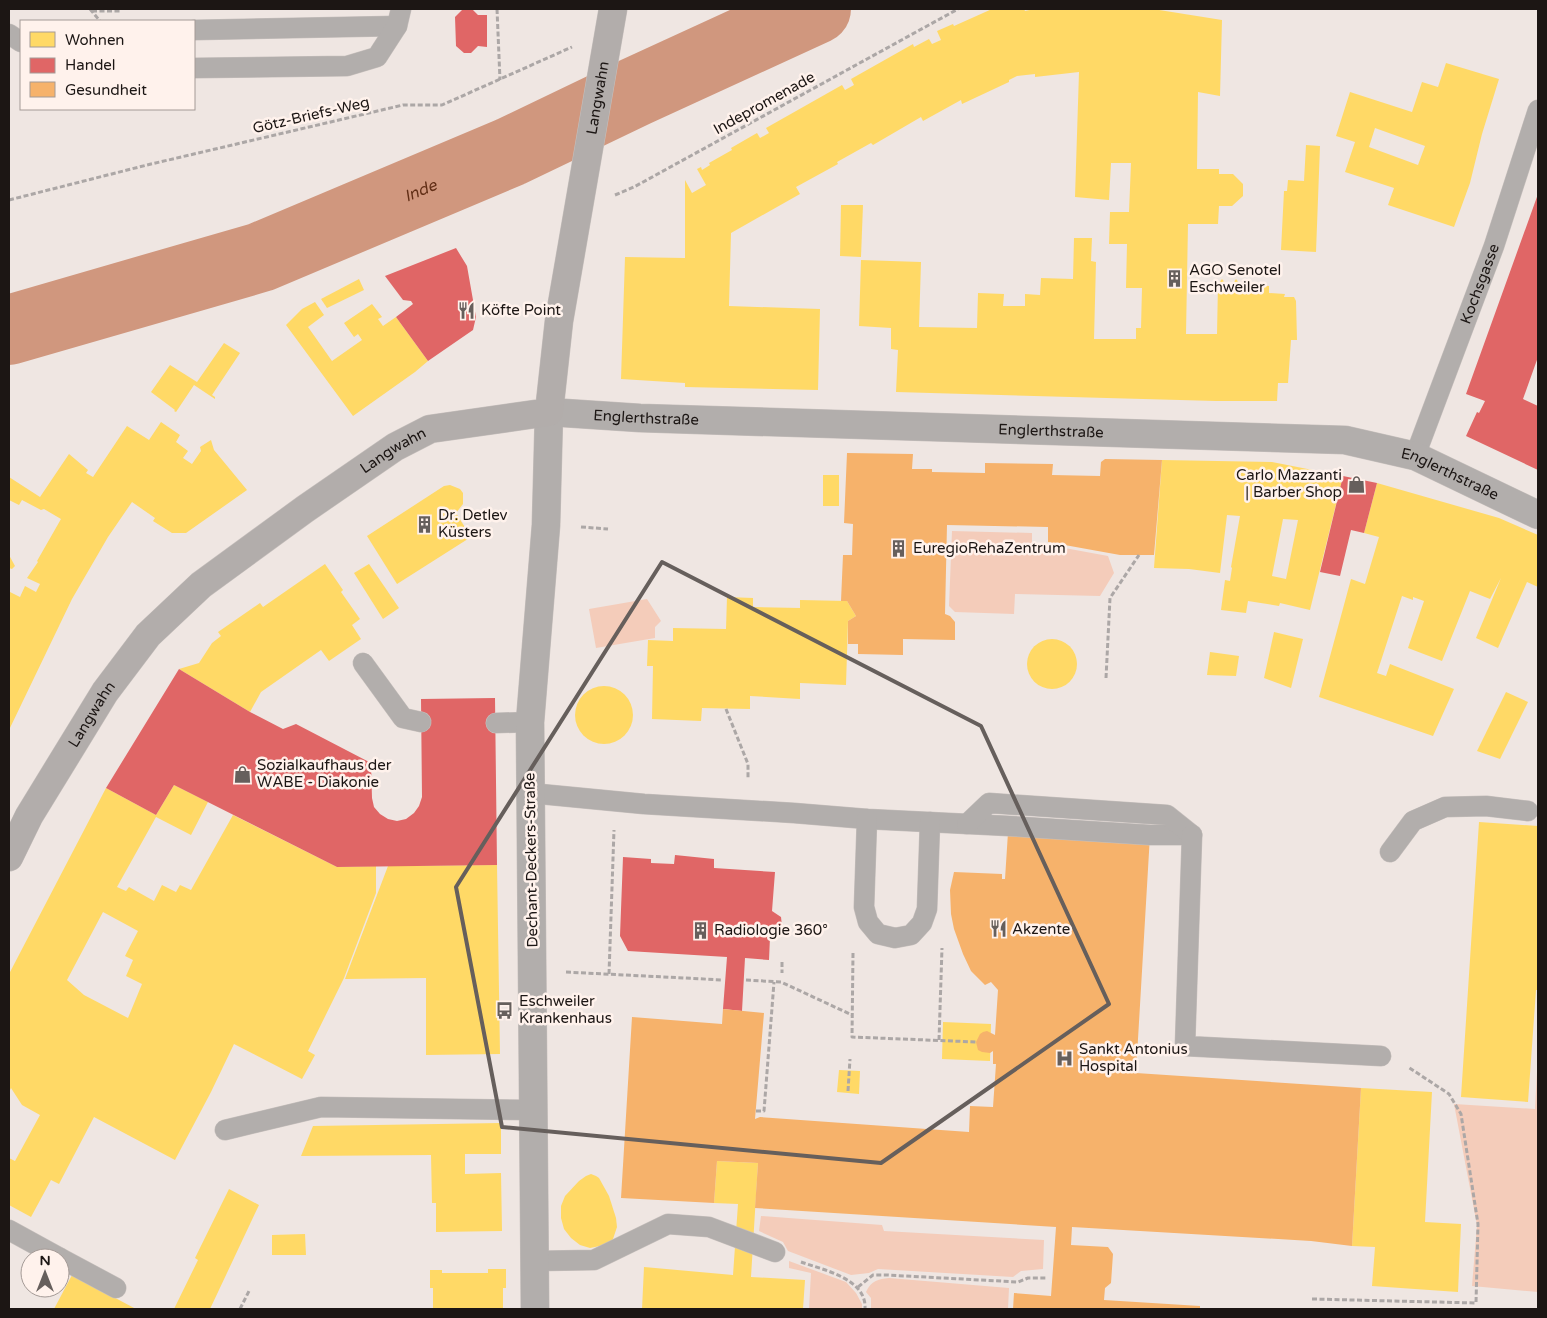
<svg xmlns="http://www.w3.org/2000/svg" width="1547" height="1318" viewBox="0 0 1547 1318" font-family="'Varela Round',sans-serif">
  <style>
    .green { fill: #f4ccba }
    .homes { fill: #ffd966; fill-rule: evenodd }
    .shops { fill: #e06666 }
    .health { fill: #f6b26b }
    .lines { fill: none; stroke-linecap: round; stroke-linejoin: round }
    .river { stroke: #d0977e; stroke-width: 70 }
    .lane-casing { stroke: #c8c1be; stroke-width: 21 }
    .street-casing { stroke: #c8c1be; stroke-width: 29 }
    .secondary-casing { stroke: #c8c1be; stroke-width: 29 }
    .path { stroke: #aca7a6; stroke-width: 3; stroke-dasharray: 5 2.5; stroke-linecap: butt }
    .lane { stroke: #b2aeac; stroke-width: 20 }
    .street { stroke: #b2aeac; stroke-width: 28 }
    .secondary { stroke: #b2adab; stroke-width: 28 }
    .marked { fill: none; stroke: #665f5c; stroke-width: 4; stroke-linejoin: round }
    .labels { text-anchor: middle; stroke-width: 5; stroke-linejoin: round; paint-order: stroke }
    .street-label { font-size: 15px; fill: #1c1614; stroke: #fff2ec }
    .poi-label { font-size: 15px; fill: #1c1614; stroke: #fff2ec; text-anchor: start }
    .water-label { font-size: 16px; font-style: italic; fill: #612e16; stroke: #fff2ec }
  </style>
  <rect width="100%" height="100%" fill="#efe6e2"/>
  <g class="green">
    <path d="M952,531L1032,533V542L1108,556L1114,573L1100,596L1015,594L1014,614L955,612L949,606Z"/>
    <path d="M647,599L661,621L655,627V638L596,648L589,609Z"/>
    <path d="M1538,1052V1292L1472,1286L1477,1225L1454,1104L1535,1109Z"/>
    <path d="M761,1216L882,1225L884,1231L1044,1240L1043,1269L1021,1271L1013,1277L878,1269L869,1273L851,1275L788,1251L783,1242L759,1231Z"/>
    <path d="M789,1261L846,1282L856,1293L862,1304V1309H809L811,1273L789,1268Z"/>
    <path d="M889,1278L1009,1288L1008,1309H871V1298L866,1292C871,1281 878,1279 889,1278Z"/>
  </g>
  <g class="homes">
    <path d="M992,9H1024L1025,11L1034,9H1153L1222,20L1220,96L1198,92L1197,169H1219V174H1233L1243,184V196L1232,206H1219L1218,224H1188L1186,334H1217L1218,284L1222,279L1226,284L1232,285L1236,279L1240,284L1269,286V293L1285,294L1284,297H1294L1296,301L1297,340H1291L1288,383H1278L1277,401H1216L896,392L898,350L891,349V328L859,326L861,260L921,262L919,327L977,328L978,293L1004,294L1003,306H1025V294L1040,295L1041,278L1073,279L1074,238H1092L1091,261L1096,262L1094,339H1136V328H1141L1142,288H1126L1127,244H1109L1110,212H1129L1131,163H1111L1109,200L1075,197L1079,72L1035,77V74L1017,76L1009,80V82L962,104L961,100L923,121L921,117L873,145L871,143L837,162L838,164L796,187L800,194L731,233L729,306L820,309L818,390L685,387V383L621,379L625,257L685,258V180L692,193L706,185L697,169L701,167L702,170L710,165L709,163L732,150L731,148L757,133L760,138L769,133L766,128L842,85L845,90L854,85L851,79L913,44L914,47L929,39L932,44L941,40L937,31L953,24L954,26Z"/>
    <path d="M1446,63L1499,79L1482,134L1470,183L1454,227L1388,205L1394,188L1345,172L1355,142L1336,136L1350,92L1412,112L1422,82L1438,87ZM1375,128L1425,146L1418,165L1369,147Z"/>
    <path d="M1306,145L1320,146L1316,252L1281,250L1284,191H1287L1288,180L1304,181Z"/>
    <path d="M841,205H863L861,257L840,256Z"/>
    <path d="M359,279L364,290L327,308L321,299Z"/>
    <path d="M315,302L324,315L308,327L332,361L362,340L358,334L354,337L344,323L372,304L382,317L378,319L383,326L396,317L428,361L415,372L353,416L286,325L302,309Z"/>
    <path d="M224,343L240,353L212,395L215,397V399L194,385L176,412L174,411L175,410L151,392L170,365L197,382Z"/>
    <path d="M161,422L180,435L176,442L188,451L183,458L192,464L201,451L200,447L211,440L214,450L247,490L186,533H172L153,521L155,518L132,502L108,537L72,599L9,730V595L10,592L20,597L25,586L36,592L40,584L27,578L38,562L37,561L61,519L44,509L41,510L22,500L19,505L9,500V477L40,497L69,454L88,470L86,473L93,477L127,426L149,440Z"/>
    <path d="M1162,460L1272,462L1343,476L1310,610L1280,603L1279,606L1248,601L1246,613L1221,610L1225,580L1230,581L1232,568L1231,567L1240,516L1227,515L1220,573L1189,569L1154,568ZM1283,519L1298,520L1286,579L1272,576Z"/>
    <rect x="823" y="475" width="16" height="31"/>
    <path d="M1377,483L1499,518L1538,535V587L1527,582L1498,648L1476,638L1501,578L1490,599L1470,591L1442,661L1408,648L1424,601L1413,597V600L1402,596L1377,673L1386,676L1390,664L1454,689L1433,736L1319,697L1351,579L1365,584L1379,537L1364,533Z"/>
    <path d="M450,485L460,489L463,493V504L456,513L471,537L397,584L367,536L444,486Z"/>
    <path d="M9,555L15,566L12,569L9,568Z"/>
    <path d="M325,564L343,590L341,592L360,619L352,625L361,639L329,661L321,650L261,692L250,712L179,669L199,663L212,643L221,636L218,632L260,603L263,607Z"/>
    <path d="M369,564L399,608L383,619L354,573Z"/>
    <path d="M727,597L753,598V607L800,608V600L847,601L856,616L848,621L846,685L800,683V699L750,696V709L702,708L701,721L652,719L653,666H647L648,640L673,641V628L726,629Z"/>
    <path d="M1274,632L1303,639L1291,688L1264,678Z"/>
    <circle cx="1052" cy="664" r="25"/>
    <path d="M1210,652L1239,656L1236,676L1207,675Z"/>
    <circle cx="604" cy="715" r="29"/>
    <path d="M1506,692L1528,702L1500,759L1477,751Z"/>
    <path d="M174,785L208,802L191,835L156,817L117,887L126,891L129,887L154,901L162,885L176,892L180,885L191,890L233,815L337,867L376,866V893L344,978L308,1051L315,1055L302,1079L234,1044L211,1092L175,1160L94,1117L59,1184L51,1180L31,1217L9,1205V1158L15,1161L40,1115L22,1105L11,1088L9,1092V974L106,788L156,815ZM103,912L138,931L125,956L133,960L126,976L142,984L128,1018L84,995L67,980Z"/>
    <path d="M1479,822L1538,826V990H1536L1528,1102L1461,1097Z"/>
    <path d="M497,865L500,1054L426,1055V978L345,979L388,866Z"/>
    <path d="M943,1022L991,1024L990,1061L942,1059Z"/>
    <path d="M839,1070L860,1071L859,1094L837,1092Z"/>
    <path d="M1361,1088L1432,1092L1425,1222L1461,1224L1458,1292L1372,1286L1375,1247L1352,1246Z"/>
    <path d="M501,1123V1154H465V1174L501,1173L502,1231L436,1232V1203H432L431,1155L301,1156L313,1126Z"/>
    <path d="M717,1161L758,1163L751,1277L805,1280L803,1309H642L644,1267L733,1275L738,1204L714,1203Z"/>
    <path d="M591,1174L596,1176L599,1178L609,1196L616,1218L617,1227L613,1239L610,1244L590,1248L580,1245L571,1238L564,1229L561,1218V1206L565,1196L579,1181L586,1176Z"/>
    <path d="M229,1189L259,1205L210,1309H174L198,1260L195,1258Z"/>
    <path d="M305,1234L306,1255H272V1235Z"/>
    <path d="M488,1269H506V1288H503V1309H433V1288H430V1270H442V1273H488Z"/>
    <path d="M72,1275L136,1309H54Z"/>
  </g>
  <g class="shops">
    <path d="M463,9H472L478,15H487V47L478,46L471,53H464L456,46L455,17Z"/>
    <path d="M1538,194V357L1523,399L1538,406V470L1466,436L1477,412L1479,413L1485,401L1466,394Z"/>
    <path d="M456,248L467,266L476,317L473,330L428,361L396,317L413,304L411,301L403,300L385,276Z"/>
    <path d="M1343,476L1377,483L1364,533L1351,530L1340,576L1320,572Z"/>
    <path d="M179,669L250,712L283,729L296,724L371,763L372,798L374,807L380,814L388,819L397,821L406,819L414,813L419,806L422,797L421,699L495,698L497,865L337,867L174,785L156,815L106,788Z"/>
    <path d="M675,855L714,859V868L775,872L772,911L781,917L782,926L778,934L770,937L769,960L745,958L742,1011L723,1009L727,957L628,951L620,936L623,857L651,859V863L674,864Z"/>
  </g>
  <g class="health">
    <path d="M847,453L913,454L912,469H932V472L985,473V463L1053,464L1052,475L1100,476L1101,462L1105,459L1162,460L1154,555H1120L1048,542V527L947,525L945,614L950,616L955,622V640L903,639V655L858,654V644H848V621L856,616L847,601H841L843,555H852L853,524L844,523Z"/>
    <path d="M1009,817L1150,835L1136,1073L1361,1088L1352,1246L1311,1241L1072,1227L1071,1245L1108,1247L1113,1254L1111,1283L1105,1288L1104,1300L1200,1306V1309H1013L1014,1293L1051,1296L1056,1227L755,1208L758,1163L717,1161L714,1203L621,1198L632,1017L722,1024L723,1009L764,1013L755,1119L760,1117L969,1132L970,1106L993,1107L996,1064H993V1051L990,1053L982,1052L978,1050L976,1042L980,1034L983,1032L987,1031L995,1035L998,990L991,982L985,985L971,971L963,954L954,929L951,914L950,890L954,872L1002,874V879H1005Z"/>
  </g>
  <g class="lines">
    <path class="river" id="s1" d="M9,330L261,257L510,152L635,92L816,9"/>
    <defs>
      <g id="lane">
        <path d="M194,30L397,26"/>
        <path d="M9,34L21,42"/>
        <path d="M194,68L347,66L377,57L397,26L401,9"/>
        <path id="s2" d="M1415,456L1494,246L1538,110"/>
        <path d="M363,663L403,718L421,722"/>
        <path d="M496,723L530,722"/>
        <path d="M530,793L644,804L794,813L867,819L1009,826L1150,835H1192"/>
        <path d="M867,819L864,907L868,922L878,934L895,938L911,935L922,923L927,909L930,822"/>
        <path d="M967,824L989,803L1167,815L1192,835"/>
        <path d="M1192,835L1185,1046L1381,1056"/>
        <path d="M1390,852L1413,821L1445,807L1486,806L1528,811"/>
        <path d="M225,1130L321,1107L533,1110"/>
        <path d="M9,1230L60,1258"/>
        <path d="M60,1258L116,1288"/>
        <path d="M534,1261L594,1260L668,1224L709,1227L775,1252"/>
      </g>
      <g id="street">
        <path id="s3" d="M535,1309L530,722L546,525L549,412L640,418L1345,440L1415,456L1538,515"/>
      </g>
      <g id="secondary">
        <path id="s4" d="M9,857L29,816L105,692L148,635L201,585L305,509L395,447L430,429L549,412L559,321L613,9"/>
      </g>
    </defs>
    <use href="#lane" class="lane-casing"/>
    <use href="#street" class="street-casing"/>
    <use href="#secondary" class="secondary-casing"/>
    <g class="path">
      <path d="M90,9L100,21"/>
      <path d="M497,9L500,80"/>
      <path d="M92,11H121"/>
      <path d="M615,195L634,187L958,9"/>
      <path d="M9,200L147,165L403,105H442L572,47"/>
      <path d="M581,527L608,529"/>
      <path d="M1106,678L1110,598L1139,555"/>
      <path d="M726,709L748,764V779"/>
      <path d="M853,953L852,1037L976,1042"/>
      <path d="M782,962V973"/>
      <path d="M566,972L723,980"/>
      <path d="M609,974L614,830"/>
      <path d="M746,980L781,982L852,1015"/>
      <path d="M939,1040L942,948"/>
      <path d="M848,1091L850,1059"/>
      <path d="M756,1111H764L774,982"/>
      <path d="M801,1262C824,1270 867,1279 865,1309"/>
      <path d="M858,1287L873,1275H887L1018,1282L1028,1278H1046"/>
      <path d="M1312,1299L1476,1303L1478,1224L1461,1114L1449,1094L1408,1067"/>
      <path d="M240,1309L250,1289"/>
    </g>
    <use href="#lane" class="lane"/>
    <use href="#street" class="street"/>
    <use href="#secondary" class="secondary"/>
  </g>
  <path class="marked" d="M662,562L981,726L1109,1004L881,1163L502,1127L456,887Z"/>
  <defs>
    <symbol id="building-bare" viewBox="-9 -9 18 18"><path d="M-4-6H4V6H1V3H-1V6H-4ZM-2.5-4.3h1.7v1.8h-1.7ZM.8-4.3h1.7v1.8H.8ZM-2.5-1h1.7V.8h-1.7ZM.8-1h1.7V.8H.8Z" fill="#665f5c" stroke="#fff2ec" stroke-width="2.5" paint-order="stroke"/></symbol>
    <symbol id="restaurant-bare" viewBox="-9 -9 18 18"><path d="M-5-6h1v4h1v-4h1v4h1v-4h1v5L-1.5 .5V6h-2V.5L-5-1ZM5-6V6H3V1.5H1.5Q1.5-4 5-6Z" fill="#665f5c" stroke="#fff2ec" stroke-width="2.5" paint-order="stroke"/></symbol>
    <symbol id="shop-bare" viewBox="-9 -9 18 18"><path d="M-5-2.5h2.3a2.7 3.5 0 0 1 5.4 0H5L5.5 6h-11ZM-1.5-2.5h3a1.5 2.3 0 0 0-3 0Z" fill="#665f5c" stroke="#fff2ec" stroke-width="2.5" paint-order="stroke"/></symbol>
    <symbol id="bus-bare" viewBox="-9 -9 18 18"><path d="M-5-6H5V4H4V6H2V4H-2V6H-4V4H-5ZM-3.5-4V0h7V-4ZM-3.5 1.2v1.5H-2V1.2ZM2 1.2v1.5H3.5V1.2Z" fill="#665f5c" stroke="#fff2ec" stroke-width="2.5" paint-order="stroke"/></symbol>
    <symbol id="hospital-bare" viewBox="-9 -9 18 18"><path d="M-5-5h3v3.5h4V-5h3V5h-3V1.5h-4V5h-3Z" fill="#665f5c" stroke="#fff2ec" stroke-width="2.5" paint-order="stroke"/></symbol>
  </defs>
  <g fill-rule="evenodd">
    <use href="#building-bare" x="1162" y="266" width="25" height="25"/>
    <use href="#restaurant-bare" x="454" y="298" width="25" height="25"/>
    <use href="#shop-bare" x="1344" y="472" width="25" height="25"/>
    <use href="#building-bare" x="412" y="512" width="25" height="25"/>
    <use href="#building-bare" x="886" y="536" width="25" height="25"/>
    <use href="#shop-bare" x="230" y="762" width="25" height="25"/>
    <use href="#restaurant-bare" x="986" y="916" width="25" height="25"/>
    <use href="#building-bare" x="688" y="918" width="25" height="25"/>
    <use href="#bus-bare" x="492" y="998" width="25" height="25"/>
    <use href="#hospital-bare" x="1052" y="1046" width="25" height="25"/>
  </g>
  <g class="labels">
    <g class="street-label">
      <text dy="5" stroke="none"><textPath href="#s4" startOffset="1051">Langwahn</textPath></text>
      <text transform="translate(764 103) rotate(-29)" y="5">Indepromenade</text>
      <text transform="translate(311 115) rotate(-13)" y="5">Götz-Briefs-Weg</text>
      <text dy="5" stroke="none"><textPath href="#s2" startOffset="184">Kochsgasse</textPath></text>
      <text dy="5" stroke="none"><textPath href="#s3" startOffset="995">Englerthstraße</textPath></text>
      <text dy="5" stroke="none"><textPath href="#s3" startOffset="1400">Englerthstraße</textPath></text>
      <text dy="5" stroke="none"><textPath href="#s4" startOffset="570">Langwahn</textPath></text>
      <text dy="5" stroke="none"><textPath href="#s3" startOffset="1805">Englerthstraße</textPath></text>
      <text dy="5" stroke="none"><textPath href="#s4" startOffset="165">Langwahn</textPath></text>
      <text transform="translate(531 860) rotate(-91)" y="5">Dechant-Deckers-Straße</text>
    </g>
    <g class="poi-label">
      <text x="1189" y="275">AGO Senotel<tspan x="1189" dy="17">Eschweiler</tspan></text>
      <text x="481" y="315">Köfte Point</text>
      <text x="1342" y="480" text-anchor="end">Carlo Mazzanti<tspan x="1342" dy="17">| Barber Shop</tspan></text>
      <text x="438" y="520">Dr. Detlev<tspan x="438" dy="17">Küsters</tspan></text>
      <text x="913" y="553">EuregioRehaZentrum</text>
      <text x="257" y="770">Sozialkaufhaus der<tspan x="257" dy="17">WABE - Diakonie</tspan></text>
      <text x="1012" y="934">Akzente</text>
      <text x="714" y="935">Radiologie 360°</text>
      <text x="519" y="1006">Eschweiler<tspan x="519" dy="17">Krankenhaus</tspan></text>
      <text x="1079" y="1054">Sankt Antonius<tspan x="1079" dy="17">Hospital</tspan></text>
    </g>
    <g class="water-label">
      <text dy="6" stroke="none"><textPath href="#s1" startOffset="435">Inde</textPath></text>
    </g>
  </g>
  <rect width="1547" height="1318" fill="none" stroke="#1c1614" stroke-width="20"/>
  <rect x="20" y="20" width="175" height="90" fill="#fff2ec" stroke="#a49a96"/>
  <rect x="30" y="32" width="25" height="15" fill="#ffd966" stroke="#a49a96"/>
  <text x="65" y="45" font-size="15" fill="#1c1614">Wohnen</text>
  <rect x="30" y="58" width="25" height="15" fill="#e06666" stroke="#a49a96"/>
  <text x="65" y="70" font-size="15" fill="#1c1614">Handel</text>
  <rect x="30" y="82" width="25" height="15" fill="#f6b26b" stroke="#a49a96"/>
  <text x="65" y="95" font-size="15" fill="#1c1614">Gesundheit</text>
  <g transform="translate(45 1273)"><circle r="24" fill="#fff2ec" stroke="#a49a96"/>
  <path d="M0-4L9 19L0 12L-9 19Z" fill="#665f5c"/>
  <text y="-8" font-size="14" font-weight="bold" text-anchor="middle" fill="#1c1614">N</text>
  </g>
</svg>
